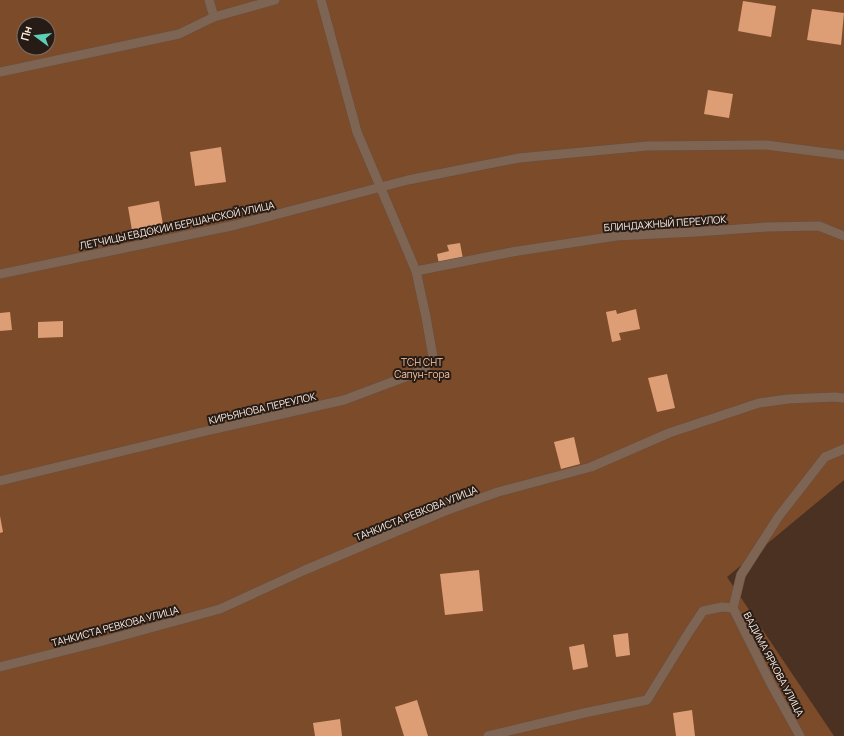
<svg xmlns="http://www.w3.org/2000/svg" width="844" height="736" viewBox="0 0 844 736" font-family="Manrope,sans-serif">
  <style>
    .green { fill: #7c4b2a; fill-rule: evenodd }
    .building { fill: #dd9d75 }
    .lines { fill: none; stroke-linecap: round; stroke-linejoin: round }
    .service-casing { stroke: #664f41; stroke-width: 10 }
    .service { stroke: #7e6453; stroke-width: 9 }
    .labels { text-anchor: middle; stroke-width: 4; stroke-linejoin: round; paint-order: stroke }
    .street-label { font-size: 10px; fill: #fcece2; stroke: #271c15 }
    .park-label { font-size: 10px; fill: #fbc7a6; stroke: #271c15 }
  </style>
  <rect width="100%" height="100%" fill="#4a3122"/>
  <path class="green" d="M0,0H844V480L727,577L834,736H0ZM24,24H48V48H24Z"/>
  <g class="building">
    <path d="M743,1L776,6L771,37L738,31Z"/>
    <path d="M812,9L844,13L841,45L807,40Z"/>
    <path d="M708,90L733,94L729,118L704,114Z"/>
    <path d="M221,147L226,182L195,186L190,152Z"/>
    <path d="M159,201L164,231L133,236L128,207Z"/>
    <path d="M460,243L463,259L439,264L437,254L449,251L447,245Z"/>
    <path d="M636,309L640,329L619,333L621,340L612,342L606,312L616,310L617,314Z"/>
    <path d="M10,312L12,330L0,331V313Z"/>
    <path d="M63,321V337L38,338V322Z"/>
    <path d="M667,374L675,408L657,412L648,378Z"/>
    <path d="M574,437L580,464L561,469L554,442Z"/>
    <path d="M0,516L3,532L0,533Z"/>
    <path d="M479,570L483,611L445,615L440,574Z"/>
    <path d="M628,633L630,655L616,657L613,635Z"/>
    <path d="M584,644L588,667L573,670L569,647Z"/>
    <path d="M417,700L428,736H404L395,707Z"/>
    <path d="M692,710L695,736H676L673,713Z"/>
    <path d="M340,719L342,736H315L313,723Z"/>
  </g>
  <g class="lines">
    <defs>
      <g id="service">
        <path d="M209,0L214,17"/>
        <path d="M0,72L179,34L214,17L275,0"/>
        <path d="M416,271L512,252L616,236L696,232L767,227L819,226L844,236"/>
        <path d="M0,274L236,225L408,180L519,158L647,146L766,145L844,155"/>
        <path d="M0,481L202,432L344,400L424,370L433,357L426,317L416,271L357,132L321,0"/>
        <path d="M0,667L103,641L220,609L305,570L445,511L498,492L591,467L669,433L759,403L788,399L835,397L844,398"/>
        <path d="M488,736L584,713L647,700L689,632L703,611L722,607L733,608"/>
        <path d="M800,736L771,684L733,608L741,575L779,516L825,457L844,449"/>
      </g>
    </defs>
    <use href="#service" class="service-casing"/>
    <use href="#service" class="service"/>
  </g>
  <g class="labels">
    <g class="street-label">
      <text transform="translate(665 223) rotate(-4)" y="4">БЛИНДАЖНЫЙ ПЕРЕУЛОК</text>
      <text transform="translate(177 225) rotate(-12)" y="4">ЛЕТЧИЦЫ ЕВДОКИИ БЕРШАНСКОЙ УЛИЦА</text>
      <text transform="translate(262 408) rotate(-13)" y="4">КИРЬЯНОВА ПЕРЕУЛОК</text>
      <text transform="translate(416 513) rotate(-22)" y="4">ТАНКИСТА РЕВКОВА УЛИЦА</text>
      <text transform="translate(115 626) rotate(-15)" y="4">ТАНКИСТА РЕВКОВА УЛИЦА</text>
      <text transform="translate(774 664) rotate(62)" y="4">ВАДИМА ЯРКОВА УЛИЦА</text>
    </g>
    <g class="park-label">
      <text x="422" y="366">ТСН СНТ<tspan x="422" dy="12">Сапун-гора</tspan></text>
    </g>
  </g>
  <g transform="translate(36 36) rotate(285)"><circle r="19" fill="#271c15" stroke="#7c6f67"/>
  <path d="M0-3L7 15L0 10L-7 15Z" fill="#5dceb9"/>
  <text y="-6" font-size="11" font-weight="bold" text-anchor="middle" fill="#fcece2">Пн</text>
  </g>
</svg>
